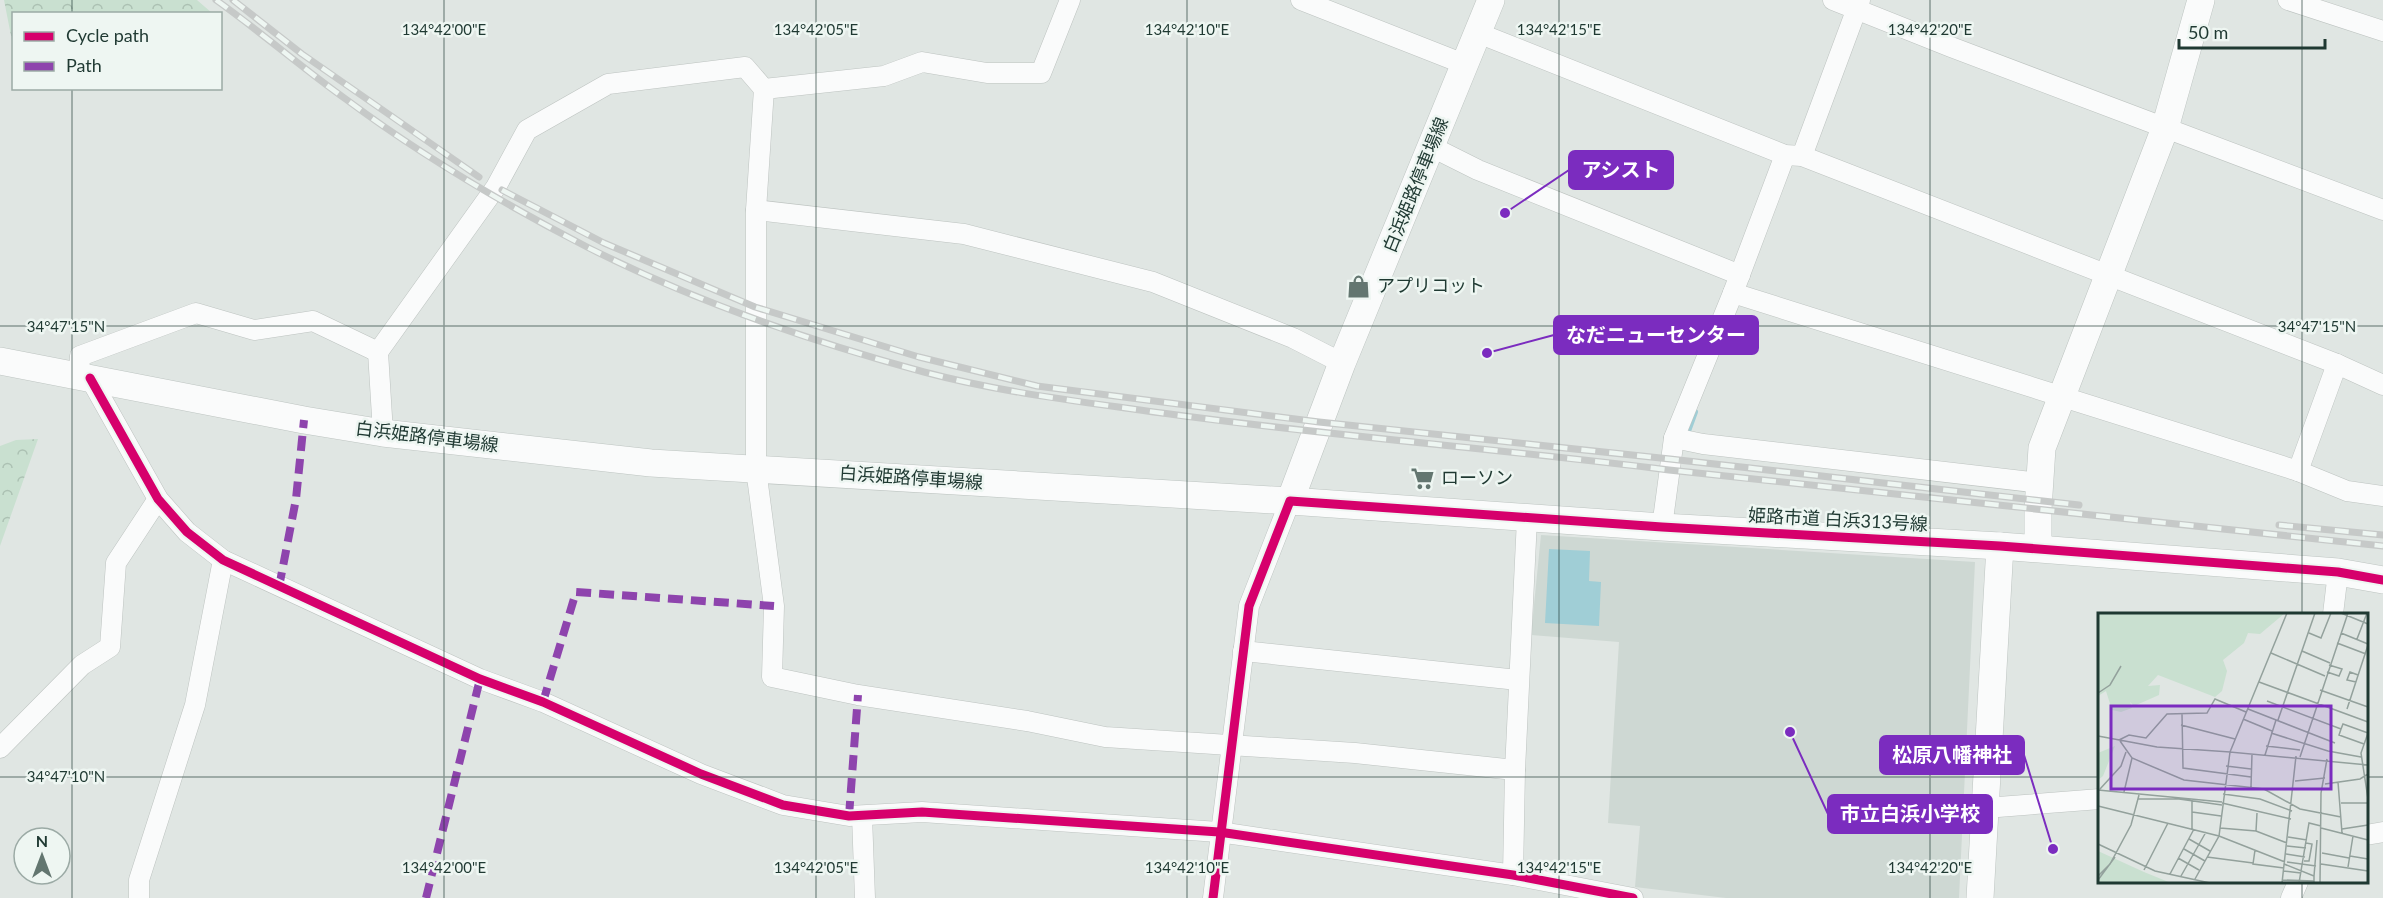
<svg xmlns="http://www.w3.org/2000/svg" width="2383" height="898" viewBox="0 0 2383 898" font-family="Lato,'Noto Sans JP',sans-serif">
  <style>
    .built { fill: #ced8d3 }
    .forest { fill: url(#forest-crowns) }
    .water { fill: #a0ced6 }
    .lines { fill: none; stroke-linecap: round; stroke-linejoin: round }
    .stream { stroke: #a0ced6; stroke-width: 6 }
    .street-casing { stroke: #bdc3c0; stroke-width: 21 }
    .secondary-casing { stroke: #bdc4c1; stroke-width: 28 }
    .street { stroke: #fafbfb; stroke-width: 20 }
    .secondary { stroke: #fafbfb; stroke-width: 27 }
    .rail-casing { stroke: #c6c9c8; stroke-width: 7 }
    .rail { stroke: #eef6f2; stroke-width: 4.5; stroke-dasharray: 14; stroke-linecap: butt }
    .quiet { stroke: #8e44ad; stroke-width: 8; stroke-dasharray: 15 8; stroke-linecap: butt }
    .cycleway-casing { stroke: #eef6f2; stroke-width: 13 }
    .cycleway { stroke: #d6006c; stroke-width: 9 }
    .ticks { fill: none; stroke: #1f3932; stroke-width: 1.5; stroke-opacity: 0.45 }
    .labels { text-anchor: middle; stroke-width: 5; stroke-linejoin: round; paint-order: stroke }
    .street-label { font-size: 18px; fill: #1f3932; stroke: #eef6f2 }
    .poi-label { font-size: 18px; fill: #1f3932; stroke: #eef6f2; text-anchor: start }
    .inset-road { fill: none; stroke: #93a19c; stroke-width: 1.5 }
    .view { fill: #7b2cbf; fill-opacity: 0.15; stroke: #7b2cbf; stroke-width: 3 }
    .inset-edge { fill: none; stroke: #1f3932; stroke-width: 3 }
    .ticks-label { font-size: 15px; text-anchor: middle; fill: #1f3932; stroke: #eef6f2; stroke-width: 5; stroke-linejoin: round; paint-order: stroke }
    .leader { fill: none; stroke: #7b2cbf; stroke-width: 2 }
    .callout-dot { fill: #7b2cbf; stroke: #eef6f2; stroke-width: 2 }
    .callout { fill: #7b2cbf; stroke: #7b2cbf; stroke-width: 2 }
    .callout-label { font-size: 20px; text-anchor: middle; font-weight: bold; fill: #fff }
  </style>
  <defs>
    <pattern id="forest-crowns" width="20" height="18" patternUnits="userSpaceOnUse" patternTransform="scale(1.5)"><rect width="20" height="18" fill="#c9e0d0"/><path d="M2 6a3 3 0 1 1 6 0M12 15a3 3 0 1 1 6 0" fill="none" stroke="#acc1b3"/></pattern>
  </defs>
  <rect width="100%" height="100%" fill="#e0e6e3"/>
  <path class="built" d="M1541,535L1975,562L1959,898H1726L1635,887L1640,826L1608,823L1619,642L1531,635Z"/>
  <g class="forest">
    <path d="M4,0H197L212,13L14,14L13,46Z"/>
    <path d="M38,439L0,546V446L16,440Z"/>
  </g>
  <path class="water" d="M1549,549L1590,551L1589,581L1601,582L1599,626L1545,623Z"/>
  <g class="lines">
    <path class="stream" d="M1687,434L1695,412"/>
    <defs>
      <g id="street">
        <path d="M1301,0L1464,64"/>
        <path d="M1833,0L1951,47L2383,210"/>
        <path d="M2288,0L2383,31"/>
        <path d="M1478,33L1785,155L1802,156L2337,364L2383,385"/>
        <path d="M764,89L756,210V469L774,606L772,677L858,695L1027,721L1105,737L1355,753L1515,770"/>
        <path d="M1432,147L1478,170L1740,275"/>
        <path d="M1802,156L1860,0"/>
        <path d="M756,210L964,234L1153,282L1293,338L1342,363"/>
        <path d="M1733,293L2298,471L2347,491L2383,496"/>
        <path d="M378,352L383,433"/>
        <path d="M79,376L80,356L196,313L254,330L313,321L378,352L496,187L527,130L608,84L745,67L764,89L884,76L922,62L987,73H1041L1070,0"/>
        <path d="M90,378L158,499L187,532L223,560L480,679L543,702L701,774L783,805L849,816L922,812L1219,832L1513,875L1633,898"/>
        <path d="M1674,438L1703,444L2040,483"/>
        <path d="M2298,471L2337,364"/>
        <path d="M1662,527L1674,438L1733,293L1785,155"/>
        <path d="M2333,614L2338,572"/>
        <path d="M1243,651L1518,680"/>
        <path d="M0,748L82,665L110,647L116,563L158,499"/>
        <path d="M1985,808L2100,799"/>
        <path d="M862,816L865,898"/>
        <path d="M2366,835L2383,832"/>
        <path d="M1513,875L1515,770L1527,519"/>
        <path d="M139,898V880L195,705L223,560"/>
        <path d="M1213,898L1249,606L1290,501"/>
        <path d="M2291,898L2298,882"/>
      </g>
      <g id="secondary">
        <path d="M0,361L304,420L383,433L651,463L1290,501L1662,527L2000,546L2338,572L2383,580"/>
        <path d="M1290,501L1342,363L1491,0"/>
        <path d="M2038,548V509L2042,448L2165,128L2201,0"/>
        <path d="M1980,898L2000,546"/>
      </g>
    </defs>
    <use href="#street" class="street-casing"/>
    <use href="#secondary" class="secondary-casing"/>
    <use href="#street" class="street"/>
    <use href="#secondary" class="secondary"/>
    <defs>
      <g id="rail">
        <path d="M216,0C261,32 302,68 347,100C422,156 504,204 587,247C694,301 809,341 924,372C995,391 1068,400 1140,410C1316,435 1493,448 1669,470L2383,546"/>
        <path d="M233,0L302,54L479,177"/>
        <path d="M502,190L604,243L755,307L919,357L1037,386L1319,422L1670,459L2079,505"/>
        <path d="M2279,525L2383,535"/>
      </g>
    </defs>
    <use href="#rail" class="rail-casing"/>
    <use href="#rail" class="rail"/>
    <g class="quiet">
      <path d="M279,587L296,499L304,420"/>
      <path d="M543,702L576,592L774,606"/>
      <path d="M849,816L858,695"/>
      <path d="M426,898L480,679"/>
    </g>
    <defs>
      <g id="cycleway">
        <path d="M90,378L158,499L187,532L223,560L480,679L543,702L701,774L783,805L849,816L922,812L1219,832L1513,875L1633,898"/>
        <path d="M1213,898L1249,606L1290,501L1662,527L2000,546L2338,572L2383,580"/>
      </g>
    </defs>
    <use href="#cycleway" class="cycleway-casing"/>
    <use href="#cycleway" class="cycleway"/>
  </g>
  <path class="ticks" d="M72,0V14M444,0V898M816,0V898M1187,0V898M1559,0V898M1930,0V898M2302,0V614M72,88V898M0,326H2383M0,777H2100M2366,777H2383M2302,882V898"/>
  <defs>
    <symbol id="shop-bare" viewBox="-9 -9 18 18"><path d="M-5-2.5h2.3a2.7 3.5 0 0 1 5.4 0H5L5.5 6h-11ZM-1.5-2.5h3a1.5 2.3 0 0 0-3 0Z" fill="#637670" stroke="#eef6f2" stroke-width="2.5" paint-order="stroke"/></symbol>
    <symbol id="supermarket-bare" viewBox="-9 -9 18 18"><path d="M-6-5.5h2.5l.6 2H6L4.5 2H-2.5L-4.4-4H-6ZM-1.5 3.2a1.3 1.3 0 1 0 .1 0ZM3 3.2a1.3 1.3 0 1 0 .1 0Z" fill="#637670" stroke="#eef6f2" stroke-width="2.5" paint-order="stroke"/></symbol>
  </defs>
  <g fill-rule="evenodd">
    <use href="#shop-bare" x="1342" y="270" width="33" height="33"/>
    <use href="#supermarket-bare" x="1406" y="462" width="33" height="33"/>
  </g>
  <g class="labels">
    <g class="street-label">
      <text transform="translate(1416 185) rotate(-68)" y="6">白浜姫路停車場線</text>
      <text transform="translate(427 437) rotate(7)" y="6">白浜姫路停車場線</text>
      <text transform="translate(911 478) rotate(4)" y="6">白浜姫路停車場線</text>
      <text transform="translate(1838 520) rotate(3)" y="6">姫路市道 白浜313号線</text>
    </g>
    <g class="poi-label">
      <text x="1377" y="292">アプリコット</text>
      <text x="1441" y="484">ローソン</text>
    </g>
  </g>
  <g transform="translate(2098 613)">
    <rect width="270" height="270" fill="#e0e6e3"/>
    <path d="M1,0H187L162,21L150,20L146,30L125,47L129,58L124,78L117,84L60,62L50,73L62,72L61,82L36,93L32,89L34,95L23,99L14,97L8,78L0,83ZM17,133L5,163L0,167V140Z" fill="#c9e0d0"/>
    <path d="M0,238L46,259L73,270H0Z" fill="#c9e0d0"/>
    <path class="inset-road" d="M243,0L270,11M211,20L223,25L233,0M243,20L270,31M259,26L269,0M239,30L268,41M204,38L232,50M173,40L227,63M229,59L241,63L244,56L231,52M161,69L270,109M258,69L249,67L252,59L260,62M222,77L270,94M0,80L12,72L23,53M169,88L243,116L245,111L270,120M150,96L237,130M249,96L270,32M84,101L85,155L153,164M145,106L174,118M180,107L217,0M83,112L137,126M243,116L241,122L266,131M173,120L230,138L263,144M270,120L263,140L270,186M0,123L59,134L132,139L189,0M21,127L31,122L48,125L69,101L109,100L117,86L148,99M22,128L34,145L86,167L166,176L202,196L243,204M168,133L202,137M167,142L178,107M202,144L250,0M128,153L153,156M197,168L227,165M240,169L244,220M227,171L262,166L270,161M153,174L154,141M2,176L23,153L28,139M0,177L124,189M26,179L34,145M125,181L162,186L194,198M40,186H81L124,192M94,187V216M124,190L193,206M243,190H270M270,192V211M0,193L121,223L187,249M94,199L123,203M122,215L158,218L189,230M223,215L270,227M244,216L270,212M158,218L159,200M190,224L209,227M91,226L112,238M0,231L57,258L112,270M189,233L208,235M86,236L107,248M157,237L155,251L186,255M224,240L251,245M188,241L207,244M252,243L270,246M109,244L155,250M80,245L101,257M206,248H211L214,231L208,230M189,249L218,253M186,251L216,263V270M223,251L270,258M250,254L255,223M46,257L70,210M185,258L203,260M72,261L96,216M0,263L12,251L33,212L41,182M83,263L108,219M216,263L219,227M97,266L121,223L132,139L270,152M0,267L17,244M184,267L216,268M184,270L198,143M201,270L211,210L223,213M222,270L223,180L229,146"/>
    <path class="view" d="M13,93H233V176H13Z"/>
    <rect width="270" height="270" class="inset-edge"/>
  </g>
  <g class="ticks-label">
    <text x="444" y="35">134°42'00"E</text>
    <text x="816" y="35">134°42'05"E</text>
    <text x="1187" y="35">134°42'10"E</text>
    <text x="1559" y="35">134°42'15"E</text>
    <text x="1930" y="35">134°42'20"E</text>
    <text x="66" y="332">34°47'15"N</text>
    <text x="2317" y="332">34°47'15"N</text>
    <text x="66" y="782">34°47'10"N</text>
    <text x="444" y="873">134°42'00"E</text>
    <text x="816" y="873">134°42'05"E</text>
    <text x="1187" y="873">134°42'10"E</text>
    <text x="1559" y="873">134°42'15"E</text>
    <text x="1930" y="873">134°42'20"E</text>
  </g>
  <path class="leader" d="M1505 213L1569 170M1487 353L1554 335M2053 849L2024 755M1790 732L1828 814"/>
  <g class="callout-dot">
    <circle cx="1505" cy="213" r="6"/>
    <circle cx="1487" cy="353" r="6"/>
    <circle cx="2053" cy="849" r="6"/>
    <circle cx="1790" cy="732" r="6"/>
  </g>
  <g class="callout">
    <rect x="1569" y="151" width="104" height="38" rx="6"/>
    <rect x="1554" y="316" width="204" height="38" rx="6"/>
    <rect x="1880" y="736" width="144" height="38" rx="6"/>
    <rect x="1828" y="795" width="164" height="38" rx="6"/>
  </g>
  <g class="callout-label">
    <text x="1621" y="177">アシスト</text>
    <text x="1656" y="342">なだニューセンター</text>
    <text x="1952" y="762">松原八幡神社</text>
    <text x="1910" y="821">市立白浜小学校</text>
  </g>
  <rect x="12" y="12" width="210" height="78" fill="#eef6f2" stroke="#9baaa5" stroke-width="1.5"/>
  <rect x="24" y="32" width="30" height="9" fill="#d6006c" stroke="#9baaa5" stroke-width="1.5"/>
  <text x="66" y="42" font-size="18" fill="#1f3932">Cycle path</text>
  <rect x="24" y="62" width="30" height="9" fill="#8e44ad" stroke="#9baaa5" stroke-width="1.5"/>
  <text x="66" y="72" font-size="18" fill="#1f3932">Path</text>
  <g transform="translate(42 856)"><circle r="28" fill="#eef6f2" stroke="#9baaa5" stroke-width="1.5"/>
  <path d="M0-4.5L10 22L0 15L-10 22Z" fill="#637670"/>
  <text y="-9" font-size="16" font-weight="bold" text-anchor="middle" fill="#1f3932">N</text>
  </g>
  <path d="M2179 39v9h146v-9" fill="none" stroke="#1f3932" stroke-width="3"/>
  <text x="2188" y="39" font-size="18" fill="#1f3932" stroke="#eef6f2" stroke-width="4.5" paint-order="stroke">50 m</text>
</svg>
